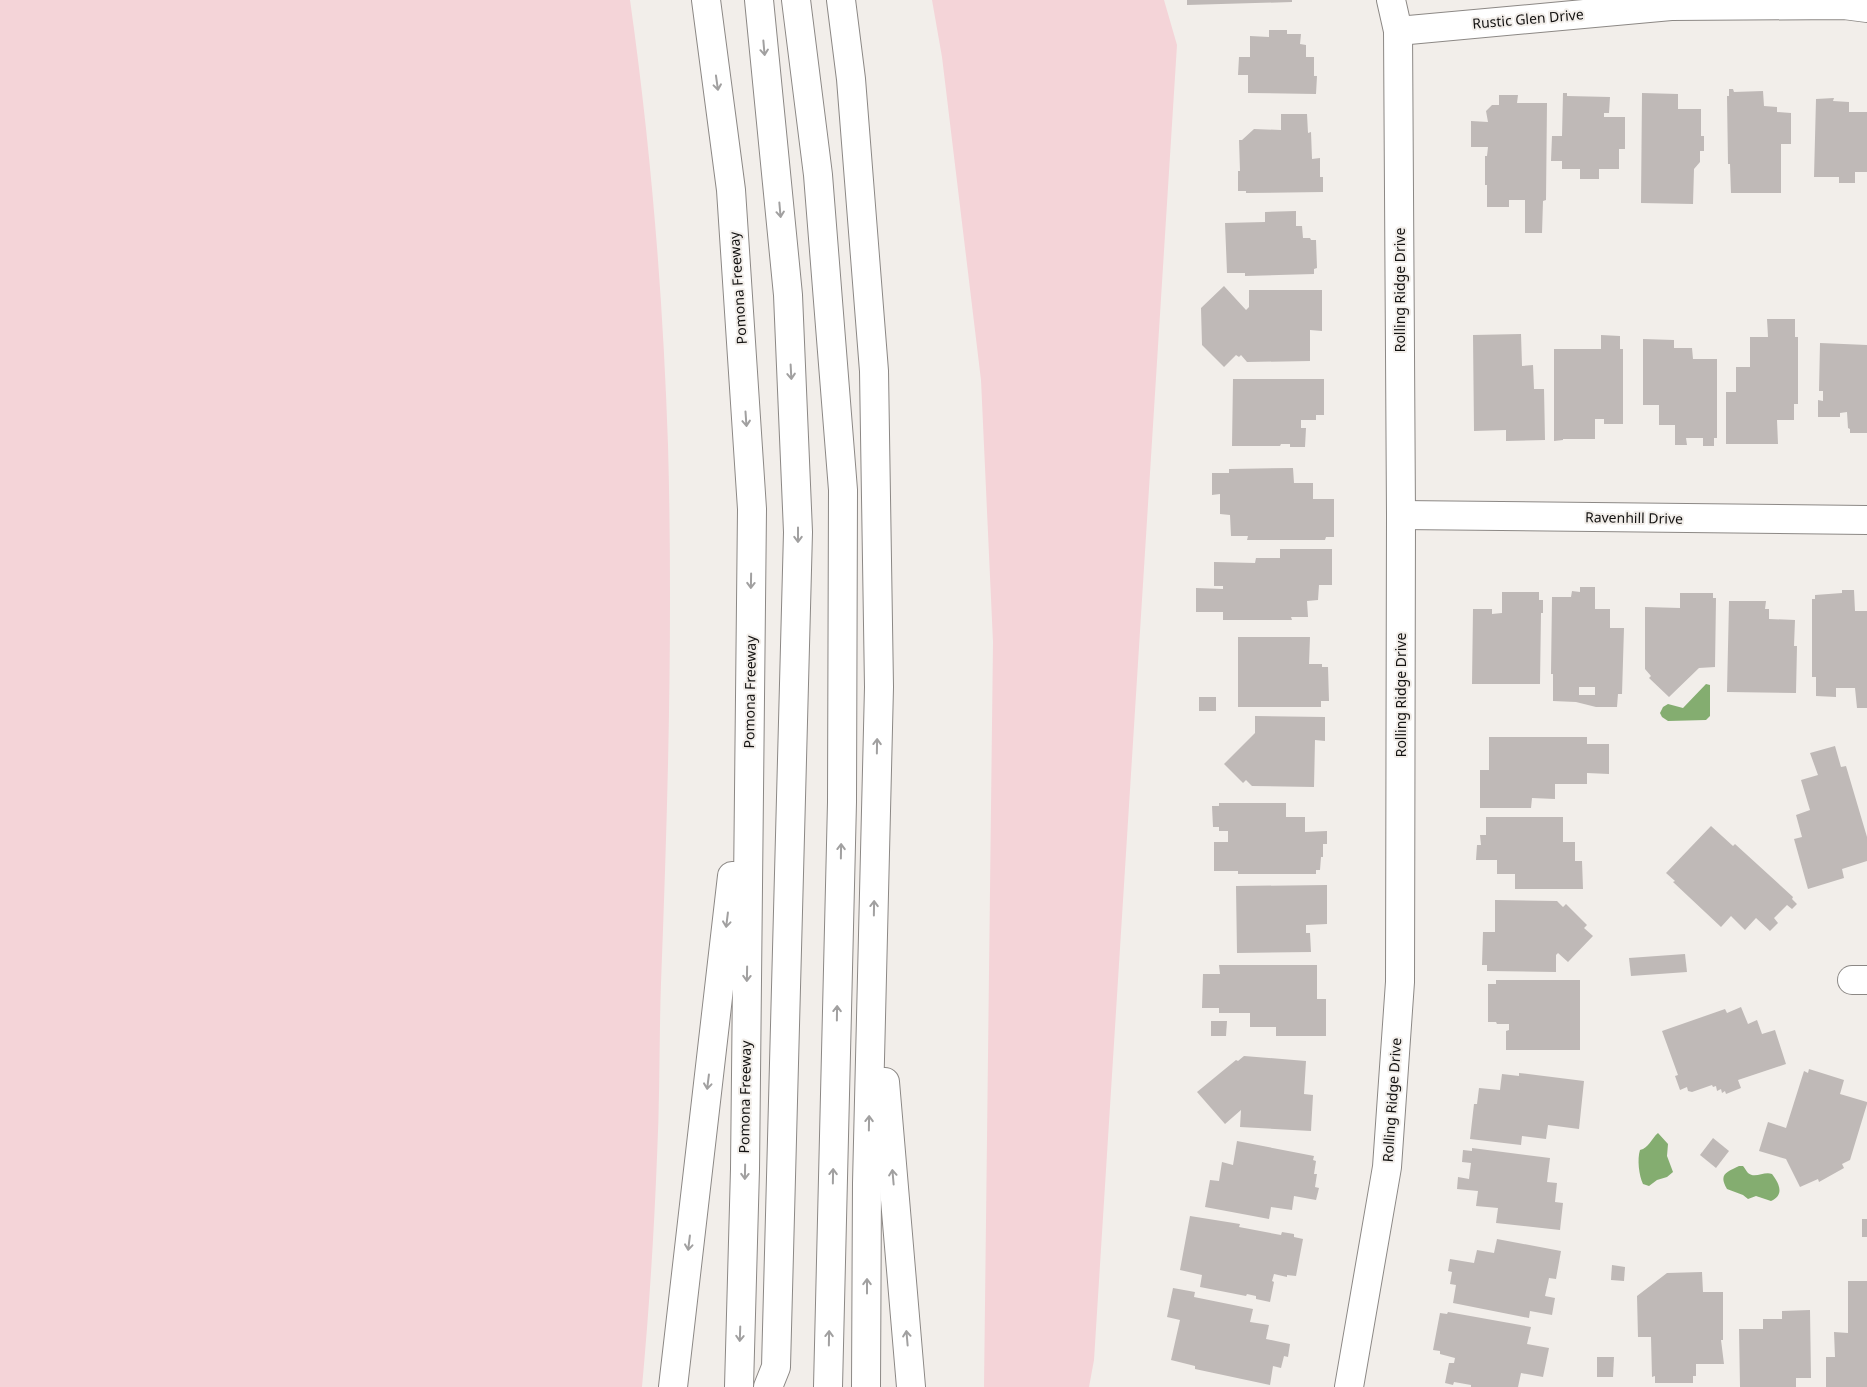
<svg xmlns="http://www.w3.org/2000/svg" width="1867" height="1387" viewBox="0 0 1867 1387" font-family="'Noto Sans',sans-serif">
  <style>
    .green { fill: #f4d4d8 }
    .water { fill: #84ad70 }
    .building { fill: #bfb9b7; fill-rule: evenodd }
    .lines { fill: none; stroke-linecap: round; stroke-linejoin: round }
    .minor-casing { stroke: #8c8885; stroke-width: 30 }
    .highway-casing { stroke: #8c8885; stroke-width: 30 }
    .minor { stroke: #fff; stroke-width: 28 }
    .highway { stroke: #fff; stroke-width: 28 }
    .oneway { stroke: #a1a0a0 }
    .labels { text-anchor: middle; stroke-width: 4; stroke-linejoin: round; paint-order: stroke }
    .street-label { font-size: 14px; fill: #131211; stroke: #f2eeea }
  </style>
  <rect width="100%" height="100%" fill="#f2eeea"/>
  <g class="green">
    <path d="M0,0H630C651,148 663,296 668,445C673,624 668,804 661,983C659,1041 660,1099 657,1157C654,1234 649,1311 642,1387H0Z"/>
    <path d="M932,0H1164L1177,45L1094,1360L1089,1387H984L993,642L981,380L942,57Z"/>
  </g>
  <g class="water">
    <path d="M1706,684L1710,685V716L1706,720L1668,721L1662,717L1660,713L1663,707L1668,704L1683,708Z"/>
    <path d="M1658,1133L1668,1144L1667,1156L1673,1172L1667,1177L1657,1180L1649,1186L1643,1184C1639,1176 1637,1159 1640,1150C1649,1148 1651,1139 1658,1133Z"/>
    <path d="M1739,1166H1743C1745,1168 1746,1171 1748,1173C1755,1179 1764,1171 1772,1174C1779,1183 1785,1195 1771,1201L1756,1196L1748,1199L1743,1195L1727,1189C1718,1174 1727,1172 1739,1166Z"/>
  </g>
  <g class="building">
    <path d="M1187,0H1292V2L1187,5Z"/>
    <path d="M1269,30H1287V34H1301L1300,44L1306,45V57H1314V76H1317L1316,94L1248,93V75H1238L1239,57H1250V36L1269,37Z"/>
    <path d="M1729,89H1733L1734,92L1763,91L1764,106L1777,107V112L1791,113V144H1781V193H1731L1730,164H1728L1727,96H1729Z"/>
    <path d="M1563,93H1567V96L1610,97L1609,113H1604V117H1625V149H1619V169H1599V179H1580V169H1562V161H1551L1552,136H1562Z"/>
    <path d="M1642,93L1678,94V109H1701V136H1704V151H1700V162L1694,169L1693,204L1641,203Z"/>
    <path d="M1499,95H1518L1517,103H1547L1546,200L1543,201L1542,233H1525V200H1509V207H1487V185H1485V156H1487L1488,147H1471V121L1488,122L1486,111L1492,105H1499Z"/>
    <path d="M1834,98L1833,101L1849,102V112H1867V172H1855V183H1839V177H1814L1816,99Z"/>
    <path d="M1281,114H1307L1308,133L1311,132L1312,159L1320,158V177H1323V192L1246,193V191H1238V171H1240L1239,140H1242L1254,129L1281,130Z"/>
    <path d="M1296,211V226H1302L1303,238H1310L1311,240H1316L1317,268L1314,269V274L1245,276V273H1227L1225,223L1265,222V212Z"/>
    <path d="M1224,286L1246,310L1249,307V290H1322V331L1310,330V361L1247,362L1241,355L1239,357L1236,355L1224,367L1202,345L1201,308Z"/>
    <path d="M1767,319H1795V337H1798V404H1794V420H1777L1778,444H1726V392H1736V367H1750V337H1768Z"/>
    <path d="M1521,334L1522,366L1533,365L1534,389H1544L1545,440L1506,441V430L1474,431L1473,335Z"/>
    <path d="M1601,335L1620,336V349H1623V424H1604V419H1595V439H1563V440L1554,441V349H1601Z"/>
    <path d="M1643,339L1674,340V348H1692L1693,359H1717V438H1714V446H1703V438H1686L1687,445H1675V425H1659V405H1643Z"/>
    <path d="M1820,343L1867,345V433H1850V429L1848,428L1847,412L1840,413V417H1818V400L1823,401V391H1819Z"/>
    <path d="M1233,379H1324V415H1316V420H1301V428H1306L1305,447H1290V444H1281L1280,446H1232Z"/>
    <path d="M1293,468L1294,483H1313V499H1334V537H1326L1325,540H1247L1248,536H1231L1230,515L1220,514V494L1212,495V473H1229V469Z"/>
    <path d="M1280,549H1332V585H1319L1318,600L1307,601L1308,617H1291L1292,620H1223V612H1196V588L1223,589V586H1214V562L1255,563L1256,558H1280Z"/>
    <path d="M1580,587H1595V609H1610V628H1624L1622,694H1618L1617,707H1596L1576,702L1553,701V674H1551L1552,597H1571L1572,591L1580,592ZM1579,687H1595V695H1579Z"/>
    <path d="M1842,590H1854L1855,611H1867V708H1857L1855,688H1836V697L1816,696V677H1812V599H1815V595L1842,593Z"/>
    <path d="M1502,592H1539V600H1543V613H1541L1540,684H1472L1473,609H1492V614L1502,613Z"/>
    <path d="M1680,593H1713V598H1716L1715,667L1699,668L1669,697L1649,678L1651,676L1645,669V607L1680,608Z"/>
    <path d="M1729,601H1766L1765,609H1769V619L1795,620L1794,646H1797L1796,693L1727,692Z"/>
    <path d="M1238,637H1310L1309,664H1322V667H1328L1329,701H1321V707H1238Z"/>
    <rect x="1199" y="697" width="17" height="14"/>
    <path d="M1255,716L1325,717V741L1315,740L1314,787L1252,786L1246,780L1243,783L1224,764L1255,733Z"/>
    <path d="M1489,737H1587V744H1609V774L1587,773V784H1555V799L1532,798L1531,808H1480V770H1489Z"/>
    <path d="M1835,746L1841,767L1846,766L1867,837V861L1842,869L1844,878L1808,889L1794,839L1802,837L1796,815L1810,810L1801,780L1818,775L1810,753Z"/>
    <path d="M1219,803H1286V817H1305V832L1327,831V844H1323V857H1321L1320,870H1316V874H1238V871H1214V842H1228V831H1219V827H1213L1212,806H1219Z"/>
    <path d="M1486,817H1563V842H1575V861H1582L1583,889H1515V874H1497V860H1476L1477,845H1481L1480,835H1486Z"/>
    <path d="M1711,826L1733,846L1735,844L1793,897L1792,899L1797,904L1792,909L1787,905L1774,918L1778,923L1770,931L1756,918L1745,930L1731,916L1721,927L1673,882L1675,881L1666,873Z"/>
    <path d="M1327,885V924L1306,925V933H1310L1311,952L1237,953L1236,886Z"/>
    <path d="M1495,900L1557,901L1563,907L1566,904L1587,925L1584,928L1593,936L1568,962L1558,953L1556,955V972L1487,971V965H1482L1483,932H1495Z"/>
    <path d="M1685,954L1687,972L1631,976L1629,958Z"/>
    <path d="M1219,965H1317V999H1326V1036H1276V1027H1250V1013H1219V1008H1202L1203,974H1220Z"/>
    <path d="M1496,980H1580V1050H1506V1031L1509,1030V1024H1497L1496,1022H1488V984H1496Z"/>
    <path d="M1741,1007L1748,1024L1757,1020L1762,1034L1775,1030L1786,1064L1738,1080L1741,1088L1726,1094L1725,1091L1722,1093L1721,1089L1717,1091L1716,1086L1713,1087L1712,1085L1692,1092L1688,1091L1687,1087L1680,1090L1675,1076L1678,1075L1662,1031L1725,1009L1727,1013Z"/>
    <path d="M1211,1021H1227L1226,1036H1211Z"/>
    <path d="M1244,1056L1306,1061L1304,1094L1313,1095L1311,1131L1240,1127L1241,1110L1225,1124L1197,1092L1236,1060L1238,1061Z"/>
    <path d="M1809,1069L1844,1080L1840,1094L1867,1102V1104L1850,1160L1842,1164L1844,1168L1819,1182L1818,1179L1800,1187L1786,1159L1759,1151L1768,1122L1786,1128L1804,1071L1808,1073Z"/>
    <path d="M1519,1073L1584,1081L1579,1129L1548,1125L1546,1139L1522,1136L1521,1145L1470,1139L1474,1104H1477L1479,1088L1500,1090L1502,1074L1519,1076Z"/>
    <path d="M1713,1138L1729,1151L1716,1168L1700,1155Z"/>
    <path d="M1237,1141L1314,1156L1313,1160L1316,1161L1314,1174H1317L1315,1187L1319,1188L1316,1200L1294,1196L1292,1210L1271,1207L1269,1219L1205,1207L1210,1180L1219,1181L1222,1162L1233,1165Z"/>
    <path d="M1472,1148L1550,1158L1547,1182L1557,1183L1555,1202L1563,1203L1560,1230L1496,1223L1498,1208L1476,1206L1478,1191L1457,1189L1458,1177L1469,1179L1471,1163L1462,1162L1463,1150L1472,1151Z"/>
    <path d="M1190,1216L1240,1224L1239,1227L1281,1235L1282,1232L1294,1234V1237L1303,1239L1296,1276L1287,1275V1277L1274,1274L1272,1281L1274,1282L1270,1302L1256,1299V1296L1247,1294L1246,1296L1200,1287L1202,1275L1180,1270Z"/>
    <rect x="1862" y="1219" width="5" height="18"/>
    <path d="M1497,1239L1561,1251L1556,1279L1549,1278L1545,1296L1555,1298L1552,1315L1530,1311L1529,1318L1453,1303L1456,1285L1450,1284L1452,1272L1448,1271L1450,1259L1474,1263L1477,1250L1494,1253Z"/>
    <path d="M1612,1265L1625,1267L1624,1281L1611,1280Z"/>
    <path d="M1702,1272L1703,1292H1723V1340H1721L1724,1364H1696V1376H1693V1383H1655V1376L1652,1377L1651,1337H1638L1637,1296L1667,1273Z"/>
    <path d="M1848,1281H1867V1387H1826V1357H1835L1834,1332L1848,1333Z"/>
    <path d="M1173,1288L1195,1292L1194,1297L1253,1309L1250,1322L1269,1325L1266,1339L1290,1344L1288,1357L1284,1356L1281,1368L1273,1366L1270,1385L1195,1369V1366L1171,1360L1180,1320L1167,1317Z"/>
    <path d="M1810,1310L1811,1378H1796V1387H1740L1739,1329H1763V1319H1782V1311Z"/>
    <path d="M1448,1312L1531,1327L1527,1344L1549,1348L1543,1377L1521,1373L1518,1387H1471V1385L1454,1382L1453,1385L1445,1383L1449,1363H1454L1455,1358L1440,1354V1351L1433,1350L1440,1313L1447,1314Z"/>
    <path d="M1597,1357H1614L1613,1377H1597Z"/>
  </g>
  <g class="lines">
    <defs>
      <g id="minor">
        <path d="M1398,31L1671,6L1844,5L1867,8"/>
        <path d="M1401,515L1867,520"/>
        <path d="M1852,980H1867"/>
        <path d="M1349,1387L1387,1167L1400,982L1401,515L1398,31L1391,0"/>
      </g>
      <g id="highway">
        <path d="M706,0L731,190L752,509L745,1169L739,1387"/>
        <path d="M759,0L788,295L798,532L776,1367L768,1387"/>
        <path d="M796,0L818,175L843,490L842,802L828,1387"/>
        <path d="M841,0L851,79L874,371L879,687L867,1183L866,1387"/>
        <path d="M885,1082L911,1387"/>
        <path d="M673,1387L732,876"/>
      </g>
    </defs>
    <use href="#minor" class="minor-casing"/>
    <use href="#highway" class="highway-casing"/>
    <use href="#minor" class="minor"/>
    <use href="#highway" class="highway"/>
  </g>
  <defs><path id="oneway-shaft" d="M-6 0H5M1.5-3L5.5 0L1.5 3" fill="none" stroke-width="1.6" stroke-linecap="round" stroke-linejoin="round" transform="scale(1.25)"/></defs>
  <g class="oneway">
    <use href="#oneway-shaft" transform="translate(764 48) rotate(85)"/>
    <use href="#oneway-shaft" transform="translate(717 83) rotate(82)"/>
    <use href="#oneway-shaft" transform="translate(780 210) rotate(85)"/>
    <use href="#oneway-shaft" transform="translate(791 372) rotate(87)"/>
    <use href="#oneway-shaft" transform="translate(746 419) rotate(86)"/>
    <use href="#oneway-shaft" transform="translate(798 535) rotate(90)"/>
    <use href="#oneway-shaft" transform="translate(751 581) rotate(91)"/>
    <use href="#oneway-shaft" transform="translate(877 746) rotate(-89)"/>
    <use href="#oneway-shaft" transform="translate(841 851) rotate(-89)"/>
    <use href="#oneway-shaft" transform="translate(874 908) rotate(-89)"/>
    <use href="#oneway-shaft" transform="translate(727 920) rotate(97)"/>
    <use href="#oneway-shaft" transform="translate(747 974) rotate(91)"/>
    <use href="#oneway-shaft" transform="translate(837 1013) rotate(-89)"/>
    <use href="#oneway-shaft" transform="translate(708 1082) rotate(97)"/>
    <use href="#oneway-shaft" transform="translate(869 1123) rotate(-89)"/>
    <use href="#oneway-shaft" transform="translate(745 1172) rotate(91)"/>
    <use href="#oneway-shaft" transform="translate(833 1176) rotate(-89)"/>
    <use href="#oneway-shaft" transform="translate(893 1177) rotate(-95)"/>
    <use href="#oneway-shaft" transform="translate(689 1243) rotate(97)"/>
    <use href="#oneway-shaft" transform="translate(867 1286) rotate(-90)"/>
    <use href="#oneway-shaft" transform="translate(740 1334) rotate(92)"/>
    <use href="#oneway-shaft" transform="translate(829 1338) rotate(-89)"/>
    <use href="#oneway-shaft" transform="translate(907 1338) rotate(-95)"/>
  </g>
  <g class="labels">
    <g class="street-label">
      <text transform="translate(1528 19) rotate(-5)" y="5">Rustic Glen Drive</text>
      <text transform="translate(738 288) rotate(-94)" y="5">Pomona Freeway</text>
      <text transform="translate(1400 290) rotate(-90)" y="5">Rolling Ridge Drive</text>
      <text transform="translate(1634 518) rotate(1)" y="5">Ravenhill Drive</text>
      <text transform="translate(750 692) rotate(-89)" y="5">Pomona Freeway</text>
      <text transform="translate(1401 695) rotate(-90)" y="5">Rolling Ridge Drive</text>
      <text transform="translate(745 1097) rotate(-89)" y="5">Pomona Freeway</text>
      <text transform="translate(1392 1100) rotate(-86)" y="5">Rolling Ridge Drive</text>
    </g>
  </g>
</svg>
